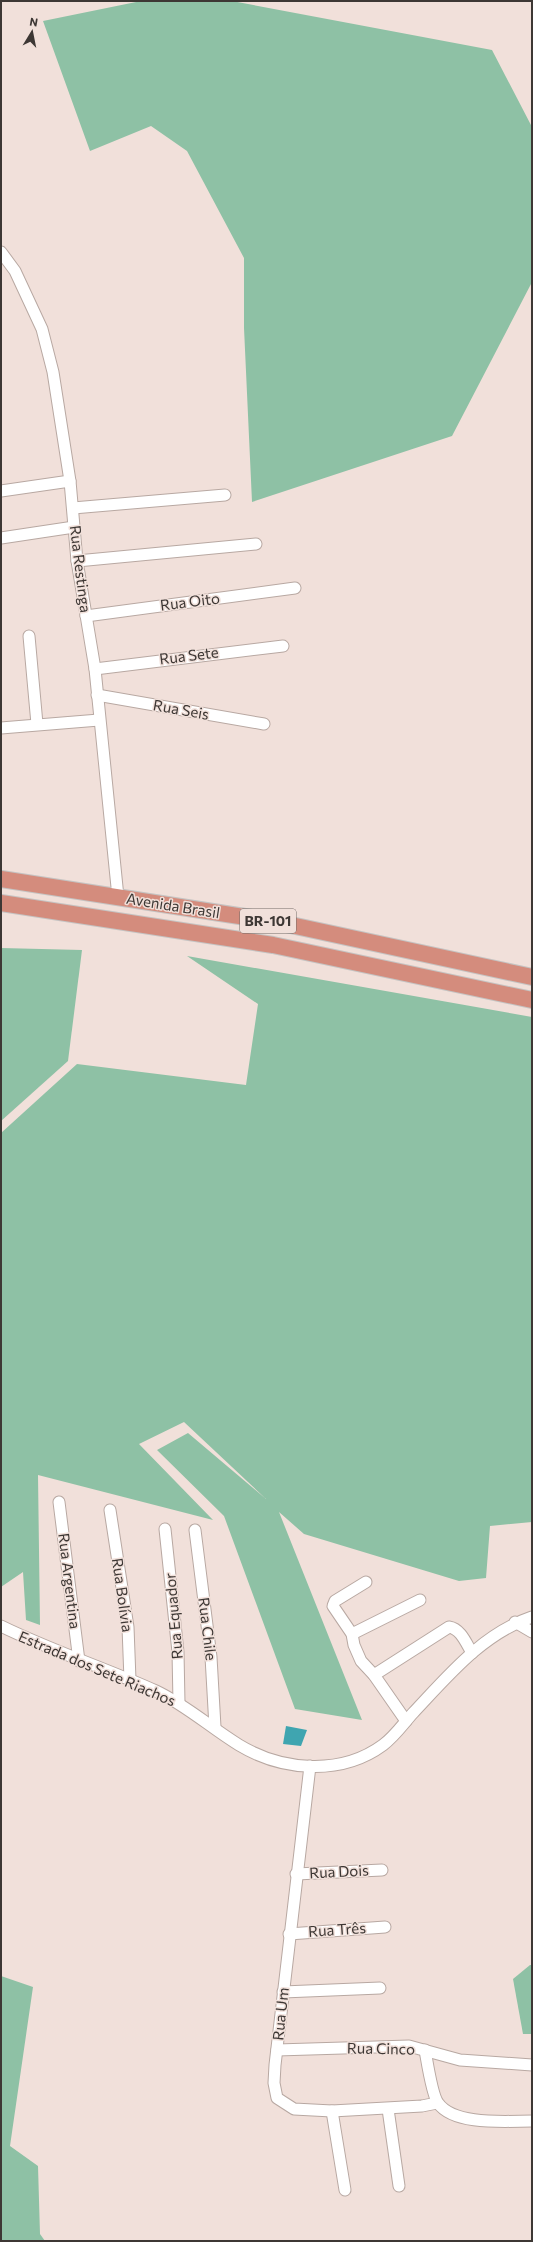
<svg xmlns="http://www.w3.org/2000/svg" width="533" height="2242" viewBox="0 0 533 2242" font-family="Commissioner,sans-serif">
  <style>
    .green { fill: #8ec1a5 }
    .water { fill: #3fa5b0 }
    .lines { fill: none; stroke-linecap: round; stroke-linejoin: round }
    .minor-casing { stroke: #b8a8a2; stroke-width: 13 }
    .highway-casing { stroke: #c5c3c2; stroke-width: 18 }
    .minor { stroke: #fff; stroke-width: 11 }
    .highway { stroke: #d48c7d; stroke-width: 16 }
    .labels { text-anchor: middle; stroke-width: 3; stroke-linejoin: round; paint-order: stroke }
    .shield { fill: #f1e0da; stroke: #736a66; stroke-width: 1 }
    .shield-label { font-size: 14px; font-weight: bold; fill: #3d3734 }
    .street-label { font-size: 15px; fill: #3d3734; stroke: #f1e0da }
  </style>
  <rect width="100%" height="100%" fill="#f1e0da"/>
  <g class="green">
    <path d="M141,1H232L492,50L532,127V278L531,284L452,436L252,502L244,328V258L187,151L151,126L90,151L43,21Z"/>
    <path d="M1,948L82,950L68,1061L1,1121Z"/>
    <path d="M187,956L532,1017V1522L490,1526L486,1578L459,1581L304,1534L279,1512L362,1720L295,1709L224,1516L157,1450L188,1433L266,1499L184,1422L139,1444L213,1520L38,1475L40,1625L26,1620L23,1572L1,1587V1133L77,1064L246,1085L258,1004Z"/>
    <path d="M530,1965H532V2034H523L513,1979Z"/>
    <path d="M1,1976L33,1987L10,2146L38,2166L40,2234L45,2241H1Z"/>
  </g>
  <path class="water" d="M286,1726L307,1730L301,1746L283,1744Z"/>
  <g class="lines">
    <defs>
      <g id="minor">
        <path d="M1,252L15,271L42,329L53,372L70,481L77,561L95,669L118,897"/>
        <path d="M1,491L70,481"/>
        <path d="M73,508L225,495"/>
        <path d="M1,538L74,527"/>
        <path d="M77,561L256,544"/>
        <path d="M86,616L295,588"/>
        <path d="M29,636L37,724"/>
        <path d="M95,669L283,646"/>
        <path d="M97,695L264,724"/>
        <path d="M1,728L99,720"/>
        <path d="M59,1502L79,1661"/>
        <path d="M110,1510L128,1627L130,1680"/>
        <path d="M165,1529L178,1652L179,1703"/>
        <path d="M195,1530L211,1657L215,1727"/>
        <path d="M366,1582L335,1601L333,1606L352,1634L354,1645L361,1661L374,1675L406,1721"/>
        <path d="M515,1622L532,1632"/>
        <path d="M1,1626C52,1651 105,1668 156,1691C186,1705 211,1728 239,1745C282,1771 341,1776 383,1745C395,1736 403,1724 413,1713C448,1676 482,1634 532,1617"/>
        <path d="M352,1634L420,1600"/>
        <path d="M374,1675L449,1627C461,1629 466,1643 472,1653"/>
        <path d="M310,1766L275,2065L274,2083L277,2098L294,2109L332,2111L422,2106L437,2103"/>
        <path d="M296,1874L382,1870"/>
        <path d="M289,1934L385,1927"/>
        <path d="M283,1992L380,1988"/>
        <path d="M277,2050L409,2046L460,2060L532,2065"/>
        <path d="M425,2050C427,2061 432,2095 438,2103C454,2126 507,2121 532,2121"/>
        <path d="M388,2109L399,2186"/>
        <path d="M332,2111L345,2190"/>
      </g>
      <g id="highway">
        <path d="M1,879L277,922L532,977"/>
        <path d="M1,903L273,945L532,1000"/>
      </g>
    </defs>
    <use href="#minor" class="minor-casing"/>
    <use href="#highway" class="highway-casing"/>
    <use href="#minor" class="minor"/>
    <use href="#highway" class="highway"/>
  </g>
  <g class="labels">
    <rect class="shield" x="240" y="909" width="56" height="24" rx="3"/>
    <g class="shield-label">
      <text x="268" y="926">BR-101</text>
    </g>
    <g class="street-label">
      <text transform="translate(80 569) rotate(83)" y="5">Rua Restinga</text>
      <text transform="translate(190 602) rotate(-7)" y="5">Rua Oito</text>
      <text transform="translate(189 656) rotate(-7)" y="5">Rua Sete</text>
      <text transform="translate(181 710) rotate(10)" y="5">Rua Seis</text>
      <text transform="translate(173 906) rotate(9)" y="5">Avenida Brasil</text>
      <text transform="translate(69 1581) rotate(83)" y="5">Rua Argentina</text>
      <text transform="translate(122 1595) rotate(82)" y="5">Rua Bolívia</text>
      <text transform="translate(174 1616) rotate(-95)" y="5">Rua Equador</text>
      <text transform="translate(207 1629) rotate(83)" y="5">Rua Chile</text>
      <text transform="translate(97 1669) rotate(23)" y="5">Estrada dos Sete Riachos</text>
      <text transform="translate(339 1872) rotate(-3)" y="5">Rua Dois</text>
      <text transform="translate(337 1930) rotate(-4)" y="5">Rua Três</text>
      <text transform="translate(281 2014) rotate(-84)" y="5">Rua Um</text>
      <text transform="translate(381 2049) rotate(1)" y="5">Rua Cinco</text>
    </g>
  </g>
  <rect width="533" height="2242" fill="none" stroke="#3d3734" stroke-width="4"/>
  <g transform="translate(32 32) rotate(10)" stroke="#f1e0da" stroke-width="3" paint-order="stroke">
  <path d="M0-3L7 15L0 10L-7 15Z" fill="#3d3734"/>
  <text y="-6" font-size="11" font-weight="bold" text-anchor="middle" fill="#3d3734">N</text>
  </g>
</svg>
